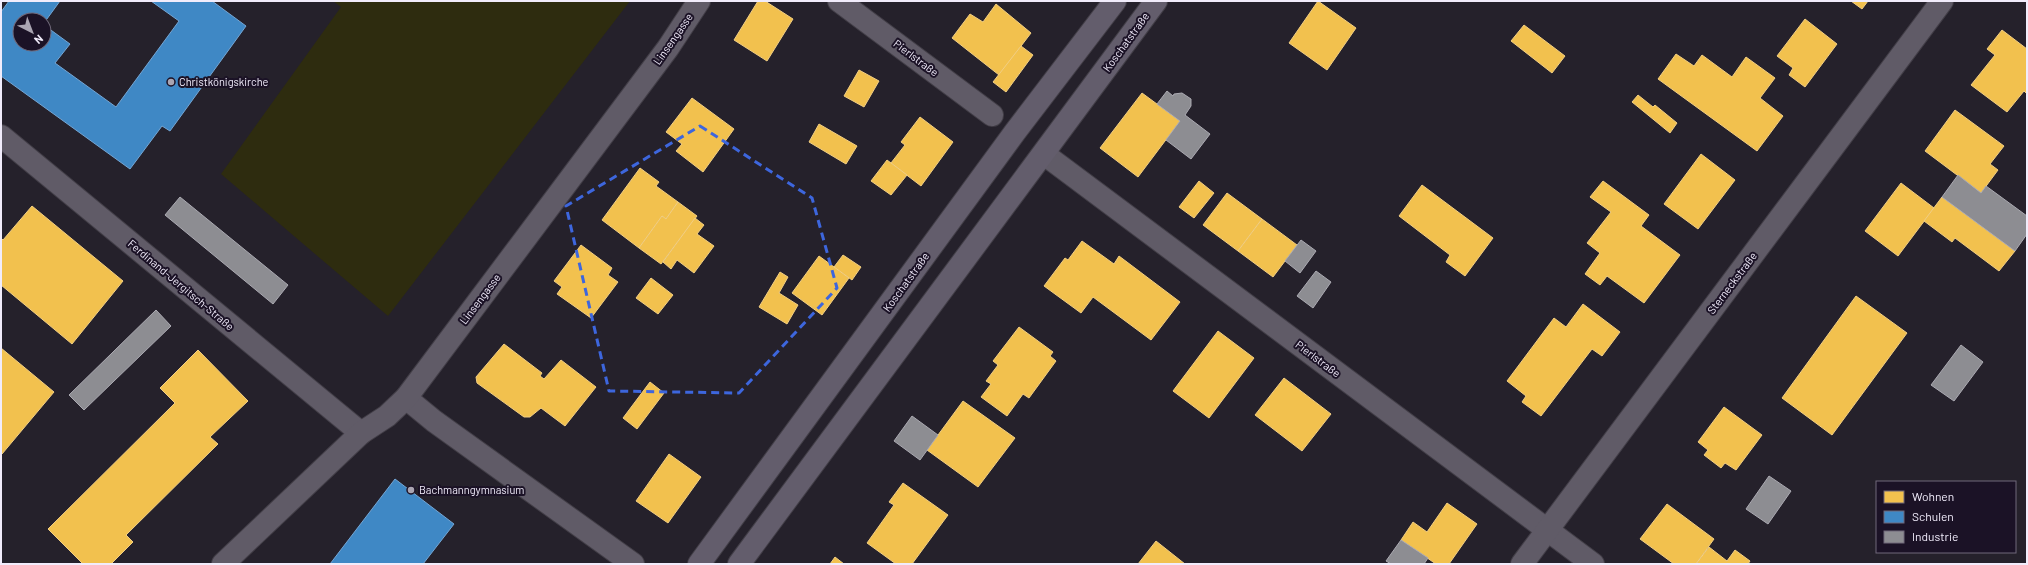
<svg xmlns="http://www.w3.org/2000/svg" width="2028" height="565" viewBox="0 0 2028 565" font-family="Barlow,sans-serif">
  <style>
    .green { fill: #2e2c0f }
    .homes { fill: #f2c14e; stroke: #f2ce82 }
    .schools { fill: #3f88c5; stroke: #74a6d5 }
    .industry { fill: #8d8d92; stroke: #abaab2 }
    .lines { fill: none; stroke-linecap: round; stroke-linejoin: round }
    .minor-casing { stroke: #423e47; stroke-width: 24 }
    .tertiary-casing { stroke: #423e47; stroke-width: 24 }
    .secondary-casing { stroke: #423e47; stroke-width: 24 }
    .minor { stroke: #605b67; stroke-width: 22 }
    .tertiary { stroke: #605b67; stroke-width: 22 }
    .secondary { stroke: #635d6c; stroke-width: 22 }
    .marked { fill: none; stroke: #3d66dd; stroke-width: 3; stroke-dasharray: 8 5; stroke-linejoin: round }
    .poi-dot { fill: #aaa5b2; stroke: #1b1226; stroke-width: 1.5 }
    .labels { text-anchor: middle; stroke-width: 4; stroke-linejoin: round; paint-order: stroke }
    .street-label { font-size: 11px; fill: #f1ecfb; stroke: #1b1226 }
    .poi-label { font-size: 11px; fill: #f1ecfb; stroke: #1b1226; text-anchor: start }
  </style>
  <rect width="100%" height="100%" fill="#25212b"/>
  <path class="green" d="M333,1H630L388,316L221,174L341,7Z"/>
  <g class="homes">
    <path d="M758,1H765L793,19L767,61L734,40Z"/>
    <path d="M1318,1L1356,28L1327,70L1289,43Z"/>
    <path d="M1851,1H1868L1862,9Z"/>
    <path d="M996,4L1031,33L999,75L952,38L970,14L983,22Z"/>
    <path d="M1805,19L1837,44L1805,87L1789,75L1793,68L1777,56Z"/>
    <path d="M1524,25L1565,56L1552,73L1511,41Z"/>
    <path d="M2002,30L2027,49V94L2024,91L2007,112L1971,85L1995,55L1987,49Z"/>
    <path d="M1021,46L1033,55L1006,92L993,82Z"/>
    <path d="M1676,54L1694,66L1702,55L1732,77L1746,57L1775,78L1760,98L1783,116L1757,151L1658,79Z"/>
    <path d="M859,70L879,81L864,107L844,96Z"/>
    <path d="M1142,93L1180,121L1138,177L1100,148Z"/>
    <path d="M1638,95L1653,107L1655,105L1677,123L1670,133L1632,102Z"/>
    <path d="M692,98L734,129L703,172L676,151L682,144L666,132Z"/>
    <path d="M1955,110L2004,146L1990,164L1998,170L1981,193L1925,151Z"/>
    <path d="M920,117L953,142L921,186L891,163L905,145L901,142Z"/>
    <path d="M819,124L857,146L846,164L809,142Z"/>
    <path d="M1701,154L1735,180L1698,229L1664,204Z"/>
    <path d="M887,160L907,175L891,195L871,181Z"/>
    <path d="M640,168L659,182L656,186L678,202L666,219L662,216L639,248L602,220Z"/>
    <path d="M1199,181L1214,193L1194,218L1179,207Z"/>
    <path d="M1603,181L1649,215L1641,226L1680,255L1644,303L1607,276L1600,285L1585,274L1600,253L1587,243L1611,212L1590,197Z"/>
    <path d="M1901,183L1934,208L1898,256L1865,231Z"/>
    <path d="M1422,185L1493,238L1465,276L1446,262L1450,255L1399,216Z"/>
    <path d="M1227,193L1262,219L1238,251L1203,225Z"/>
    <path d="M1942,197L2015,251L1999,271L1955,238L1952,242L1924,221Z"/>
    <path d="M678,202L697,216L661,264L639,248L662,216L666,219Z"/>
    <path d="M32,206L123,281L72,344L1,285V238L3,240Z"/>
    <path d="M695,218L704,225L697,234L714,246L694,273L677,260L671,269L663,262Z"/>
    <path d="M1262,219L1297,245L1273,277L1238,251Z"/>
    <path d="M1082,241L1114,264L1119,256L1180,302L1151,340L1093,297L1081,313L1044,286L1065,258L1068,260Z"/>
    <path d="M581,245L612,268L608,275L618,282L591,318L557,294L562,287L554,281Z"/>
    <path d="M843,255L861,267L852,280L834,267Z"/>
    <path d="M819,256L849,278L822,315L792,293Z"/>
    <path d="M780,272L788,277L779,293L798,305L787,324L759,307Z"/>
    <path d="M651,278L673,295L658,314L636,298Z"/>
    <path d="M1856,296L1907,333L1832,435L1782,398Z"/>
    <path d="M1583,304L1620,332L1602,356L1592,349L1541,416L1522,402L1526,396L1507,381L1554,318L1566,327Z"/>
    <path d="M1019,327L1053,352L1050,356L1056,361L1029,398L1023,394L1007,416L981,397L991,384L986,381L998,365L993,361Z"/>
    <path d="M1218,331L1254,358L1209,418L1173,391Z"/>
    <path d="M504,344L542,373L540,376L544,379L561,360L596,387L565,426L541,408L530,417H524L477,383L476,377Z"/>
    <path d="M1,348L54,392L2,454L1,453Z"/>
    <path d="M198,350L248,401L210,437L218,444L126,535L133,542L111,564H83L48,529L175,403L160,388Z"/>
    <path d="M1284,378L1331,414L1302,451L1255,415Z"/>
    <path d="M650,382L664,393L637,429L623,418Z"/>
    <path d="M963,401L1015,438L978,487L927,450Z"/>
    <path d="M1724,407L1762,435L1736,470L1725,463L1721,468L1704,455L1708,450L1698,442Z"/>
    <path d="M669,454L701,477L668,523L636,501Z"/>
    <path d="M903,483L948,515L912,564H896L867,543L894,505L889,502Z"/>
    <path d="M1447,503L1477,524L1449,564H1436L1401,540L1413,522L1427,532Z"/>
    <path d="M1667,504L1714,539L1696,564H1674L1640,539Z"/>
    <path d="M1156,541L1185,564H1138Z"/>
    <path d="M1709,547L1727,561L1735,550L1750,561L1748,564H1696Z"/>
    <path d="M835,557L844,564H830Z"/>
  </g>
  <g class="schools">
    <path d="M9,1H60L44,23V20H20V44H44V25L70,44L55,63L116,107L179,21L151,1H212L246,26L170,131L162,126L130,169L1,76V12Z"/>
    <path d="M395,479L454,524L423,564H330Z"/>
  </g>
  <g class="industry">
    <path d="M1167,91L1173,96L1174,94L1182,93L1191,99V106L1185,115L1210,134L1191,159L1166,140L1180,121L1157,104Z"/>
    <path d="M1958,175L1981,193L1986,186L2027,216V234L2015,251L1942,197Z"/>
    <path d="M180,197L288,285L273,304L165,215Z"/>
    <path d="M1301,240L1316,251L1300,273L1285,261Z"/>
    <path d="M1316,271L1331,282L1313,308L1297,296Z"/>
    <path d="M156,310L171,326L84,410L69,395Z"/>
    <path d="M1961,345L1983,362L1954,401L1931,385Z"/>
    <path d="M912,416L938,435L920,460L894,441Z"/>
    <path d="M1769,476L1791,491L1768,524L1746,509Z"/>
    <path d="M1401,540L1428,558L1424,564H1391L1386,561Z"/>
  </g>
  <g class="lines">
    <defs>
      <g id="minor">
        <path d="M839,1L992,115"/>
        <path d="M1,136L361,433"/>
        <path d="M1044,154L1593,564"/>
        <path d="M406,398L434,421L633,564"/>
        <path d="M223,564L361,433L387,416L406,398L668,48L699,1"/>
      </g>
      <path id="tertiary" d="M1522,564L1942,1"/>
      <g id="secondary">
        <path d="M699,564L1015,132L1115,1"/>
        <path d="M739,564L1156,1"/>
      </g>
    </defs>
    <use href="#minor" class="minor-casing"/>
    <use href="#tertiary" class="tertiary-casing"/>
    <use href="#secondary" class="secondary-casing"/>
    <use href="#minor" class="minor"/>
    <use href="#tertiary" class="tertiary"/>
    <use href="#secondary" class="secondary"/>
  </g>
  <path class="marked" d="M700,126L812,198L837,288L739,393L609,391L566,206Z"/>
  <g class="poi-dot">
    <circle cx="171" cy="82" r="4"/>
    <circle cx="411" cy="490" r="4"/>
  </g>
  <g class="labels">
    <g class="street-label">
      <text transform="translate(673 39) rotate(-55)" y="4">Linsengasse</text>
      <text transform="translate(1126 42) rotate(-54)" y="4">Koschatstraße</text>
      <text transform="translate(916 58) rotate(37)" y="4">Pierlstraße</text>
      <text transform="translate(906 282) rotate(-54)" y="4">Koschatstraße</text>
      <text transform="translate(1732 283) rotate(-53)" y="4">Sterneckstraße</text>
      <text transform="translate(181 285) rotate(40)" y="4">Ferdinand-Jergitsch-Straße</text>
      <text transform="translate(480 299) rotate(-53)" y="4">Linsengasse</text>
      <text transform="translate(1318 359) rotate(37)" y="4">Pierlstraße</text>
    </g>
    <g class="poi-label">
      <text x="179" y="86">Christkönigskirche</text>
      <text x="419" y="494">Bachmanngymnasium</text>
    </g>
  </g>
  <rect width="2028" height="565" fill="none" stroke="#f1ecfb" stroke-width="4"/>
  <rect x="1876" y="481" width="140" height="72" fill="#1b1226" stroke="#71697b"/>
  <rect x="1884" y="491" width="20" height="12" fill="#f2c14e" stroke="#71697b"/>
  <text x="1912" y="501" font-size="12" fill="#f1ecfb">Wohnen</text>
  <rect x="1884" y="511" width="20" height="12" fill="#3f88c5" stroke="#71697b"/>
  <text x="1912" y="521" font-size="12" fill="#f1ecfb">Schulen</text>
  <rect x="1884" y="531" width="20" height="12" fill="#8d8d92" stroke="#71697b"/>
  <text x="1912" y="541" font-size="12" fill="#f1ecfb">Industrie</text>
  <g transform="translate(32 32) rotate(138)"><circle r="19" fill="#1b1226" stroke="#71697b"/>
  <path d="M0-3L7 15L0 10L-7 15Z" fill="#aaa5b2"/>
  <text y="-6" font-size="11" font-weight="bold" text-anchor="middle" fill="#f1ecfb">N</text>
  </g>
</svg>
